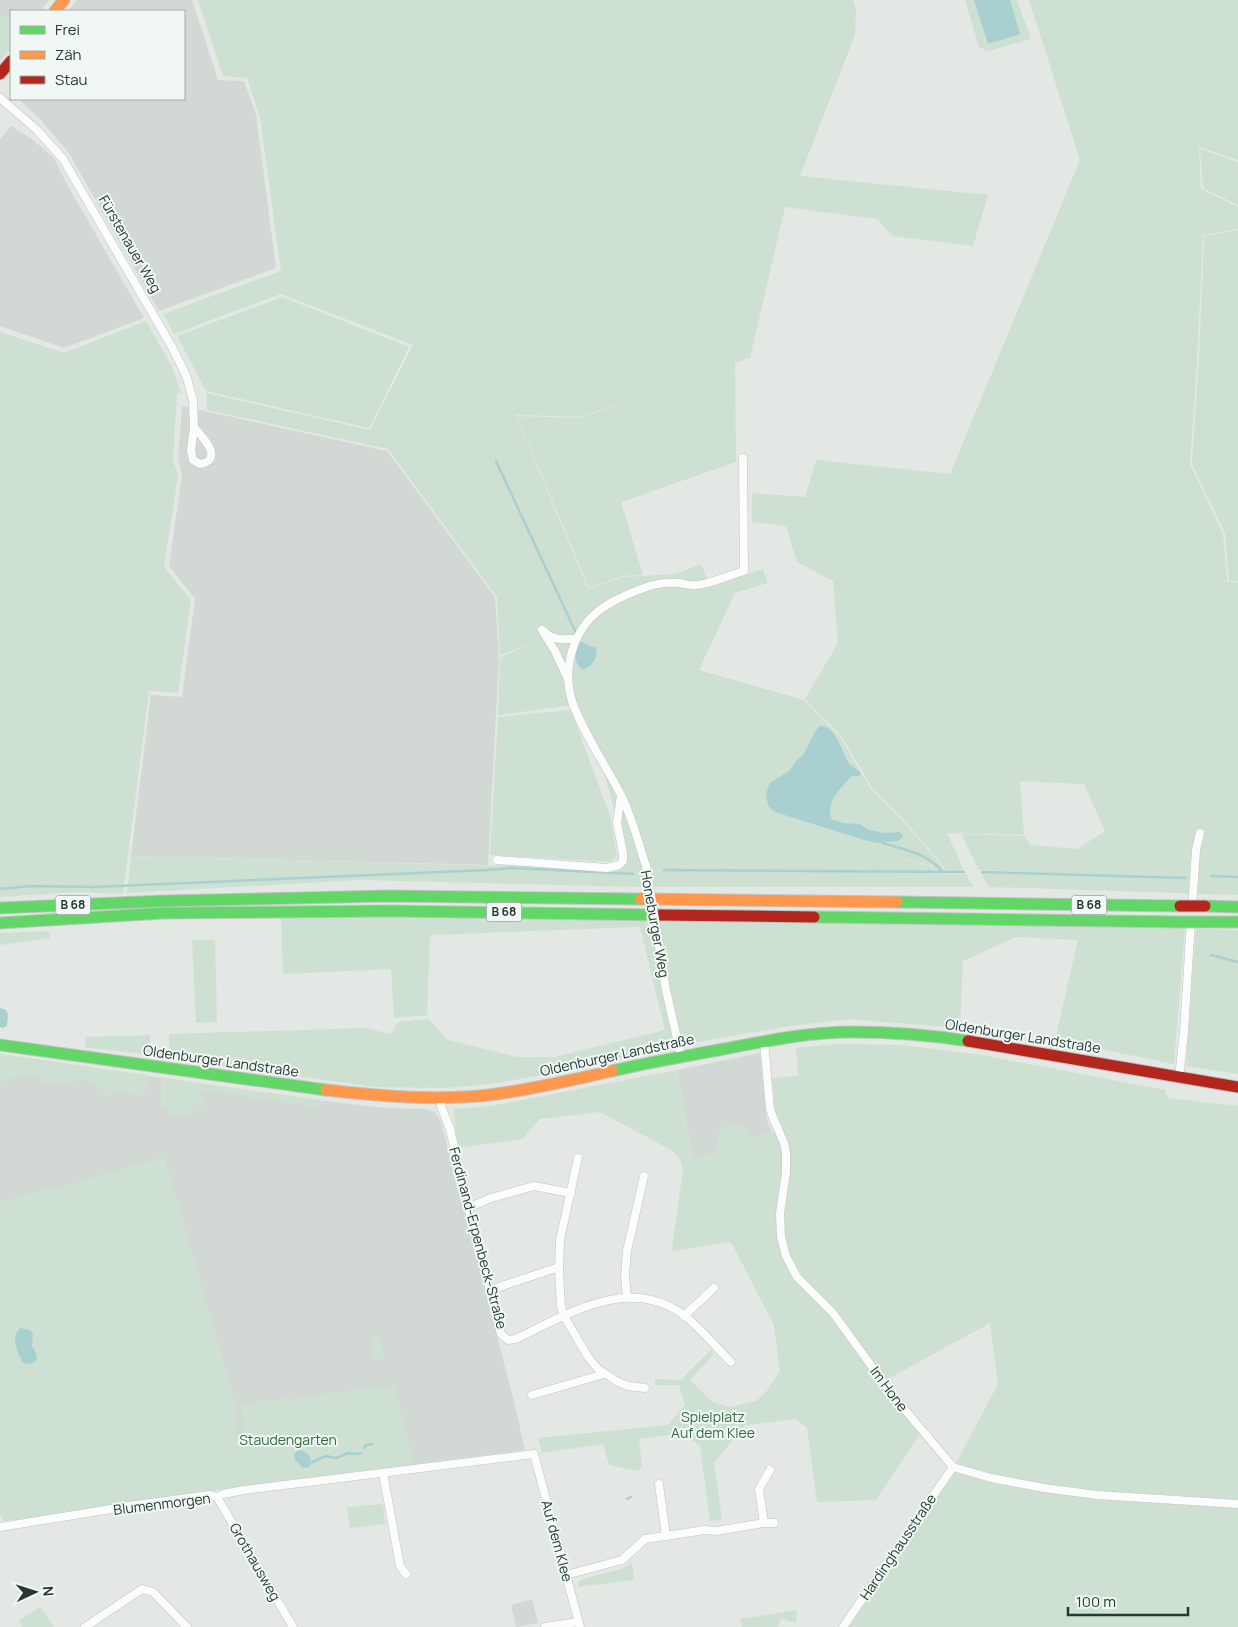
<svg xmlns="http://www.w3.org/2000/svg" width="1238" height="1627" viewBox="0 0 1238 1627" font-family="Manrope,sans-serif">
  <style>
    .built { fill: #d2d9d5 }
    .green { fill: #cee0d2 }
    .water { fill: #a8d0d1 }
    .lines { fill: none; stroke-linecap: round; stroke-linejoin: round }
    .stream { stroke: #a8d0d1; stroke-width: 2.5 }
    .street-casing { stroke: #c0c5c2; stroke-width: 9 }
    .fast-casing { stroke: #c0c5c2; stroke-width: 13 }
    .slow-casing { stroke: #c0c5c2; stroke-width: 13 }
    .jam-casing { stroke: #c0c5c2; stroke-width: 13 }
    .street { stroke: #fbfcfb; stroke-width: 8 }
    .fast { stroke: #63d668; stroke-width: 11 }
    .slow { stroke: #ff974d; stroke-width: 11 }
    .jam { stroke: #b3261e; stroke-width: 11 }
    .street-bridge-casing { stroke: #c0c5c2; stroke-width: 9; stroke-linecap: butt }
    .fast-bridge-casing { stroke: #bcc4c1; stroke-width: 13; stroke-linecap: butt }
    .jam-bridge-casing { stroke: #bcc4c1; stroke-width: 13; stroke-linecap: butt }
    .street-bridge { stroke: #fbfcfb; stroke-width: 8 }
    .fast-bridge { stroke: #63d668; stroke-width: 11 }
    .jam-bridge { stroke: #b3261e; stroke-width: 11 }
    .labels { text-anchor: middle; stroke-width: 4; stroke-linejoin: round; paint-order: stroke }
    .shield { fill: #f1f7f4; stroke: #62726c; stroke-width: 1 }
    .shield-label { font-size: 12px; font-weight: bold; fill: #243931 }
    .street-label { font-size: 14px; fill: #243931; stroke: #f1f7f4 }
    .park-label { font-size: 14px; fill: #326b44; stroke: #f1f7f4 }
  </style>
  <rect width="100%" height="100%" fill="#e3e8e5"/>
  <g class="built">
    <path d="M0,0H49L40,11H11V17L0,18Z"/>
    <path d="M77,0H192L218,80L244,81L256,114L276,268L159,311L68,152L40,119L18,99H184V11H68Z"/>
    <path d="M11,126L32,139L54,158L64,179L144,318L64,348L0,326V139Z"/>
    <path d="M182,406L387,451L495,597L499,657L488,865L131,856L151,695L182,697L195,599L169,566L182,475L178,459Z"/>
    <path d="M760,1053L767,1120L772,1133L750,1138L740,1125L720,1129L717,1152L693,1160L677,1070Z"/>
    <path d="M0,1054L307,1099L386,1108L424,1109L435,1112L441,1122L514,1401L525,1450L238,1487L4,1521L0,1513Z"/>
    <path d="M532,1599L538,1623L516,1627L511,1605Z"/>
  </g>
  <g class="green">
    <path d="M198,0H853L856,11L855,35L800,176L988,195L973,246L893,236L877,219L785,207L750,358L735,363L736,462L621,502L643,575L623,576L589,588L517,416L581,418L652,392L581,417L516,415L588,589L624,577L676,574L701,564L710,587L763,569L768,583L735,593L699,670L804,700L840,737L870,788L902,820L948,873H937L932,865L884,856L931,866L937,874H966L974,887H643L362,880L127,893L131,856L500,866L507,860L607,868L625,866L627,855L597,748L573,705L498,715L500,658L529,644L500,655L497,597L388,449L207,410L206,393L370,430L413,345L281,294L174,334L163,314L281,271L260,118L247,78L223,76Z"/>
    <path d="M965,0H1017L1031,39L988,51L979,47Z"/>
    <path d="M1029,0H1238V160L1199,147L1201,189L1238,207V229L1203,235L1197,361L1190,464L1223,534L1227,582H1238V895L989,887L980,872L1044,875L1031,845L1077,849L1105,831L1084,784L1020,781L1024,835L947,833L965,873H949L904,820L872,788L842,737L805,699L838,643L833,581L797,562L786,526L752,522V493L805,497L816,460L950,474L1080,160Z"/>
    <path d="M11,17V48L0,61V18Z"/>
    <path d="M1200,149L1238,162V205L1203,188Z"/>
    <path d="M1238,230V581H1229L1225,533L1192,464L1199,361L1204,236Z"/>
    <path d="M282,297L409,347L369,428L206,391L177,336Z"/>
    <path d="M146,321L172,367L181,393H177L173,460L178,475L164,567L191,600L178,693L149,691L123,894L76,892L0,897V332L64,353Z"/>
    <path d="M571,710L610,816L617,855L611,862L490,855L498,717Z"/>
    <path d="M961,834L1024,836L1030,844L1043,873L979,870Z"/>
    <path d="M281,916L1185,928L1174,1064L1055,1040L1078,940L1016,937L963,961L960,1028L849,1019L790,1026L670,1047L554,1073L491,1084L445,1088L374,1087L169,1058V1034L364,1028L391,1034L398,1022L429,1019L448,1040L517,1057H555L665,1030L640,927L430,935L427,1015L394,1018L391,969L283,974Z"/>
    <path d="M1196,929L1238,930V1074L1186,1066Z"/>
    <path d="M49,931L50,938L0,945V933Z"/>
    <path d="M192,940H215L217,1022L196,1023Z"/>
    <path d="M150,1035V1055L85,1047V1037Z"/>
    <path d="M837,1044L902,1045L982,1055L1165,1090L1168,1098L1238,1106V1627H843L955,1465L998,1384L990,1323L886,1380L867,1353L860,1356L895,1404L920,1434L876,1500L817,1502L807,1428L796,1419L745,1425L714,1463L722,1519L710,1521L700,1446L683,1433L639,1439L642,1466L638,1471L609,1465L603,1444L542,1453L538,1438L668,1425L685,1405L679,1385H655V1379L681,1380L711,1350L714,1354L690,1380L712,1402L730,1407L756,1401L766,1392L780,1371L774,1325L732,1244L728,1242L675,1251L672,1249L683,1170L679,1157L671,1150L600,1112L540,1119L522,1139L458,1148L453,1109L491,1106L677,1070L693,1160L717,1152L720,1129L731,1125H740L750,1138L772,1133L783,1128L775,1110L772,1079L798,1075L796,1048Z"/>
    <path d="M0,1054L146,1075C147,1087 150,1090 137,1096L136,1093L129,1095L127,1090L104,1097L102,1089L83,1079L52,1086L49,1081L40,1084L37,1075L32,1076V1073L0,1083Z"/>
    <path d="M161,1078L321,1100V1107L201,1090L202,1108L195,1107L196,1112L168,1116L167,1107L161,1108Z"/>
    <path d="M164,1156L235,1403L238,1440H245L241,1404L394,1386L414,1465L238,1487L4,1521L0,1513V1203L51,1187L58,1188Z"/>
    <path d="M371,1338H379L385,1359L374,1360Z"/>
    <path d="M383,1504L385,1524L350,1528L347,1507Z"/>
    <path d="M632,1563L634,1580L577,1587L579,1582L583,1579L621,1569Z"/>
    <path d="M40,1607L54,1627H22L19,1621Z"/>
    <path d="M797,1610L796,1623L781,1619L778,1627H742L740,1619Z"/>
  </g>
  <g class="water">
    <path d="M974,0H1010L1020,34L988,44Z"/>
    <path d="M579,641L596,648C598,658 593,666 583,670C572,663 576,652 579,641Z"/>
    <path d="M820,726C837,726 841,752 849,763C852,767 858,769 861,773L860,776H852C841,787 826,802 831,819L843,823L860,824L869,830L885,833L900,832L903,836L898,841L877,843L864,840L775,812L768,806L766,793L770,783L789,771L797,760L803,755L816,730Z"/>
    <path d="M0,1008L6,1010L8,1015L7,1026L3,1028L0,1027Z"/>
    <path d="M21,1328L30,1330L33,1334L32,1346L36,1352L37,1360L31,1364L23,1363C18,1353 9,1335 21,1328Z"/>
    <path d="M299,1450C307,1450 315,1460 309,1467L303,1468L295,1460L294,1454Z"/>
  </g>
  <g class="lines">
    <g class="stream">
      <path d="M496,461L577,635"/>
      <path d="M883,843C906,850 926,853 942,871"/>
      <path d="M664,870L964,872"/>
      <path d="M982,872L1185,878"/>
      <path d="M1211,876L1238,877"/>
      <path d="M0,889L30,886L93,887L488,870L512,868L633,874"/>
      <path d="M1211,955L1238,962"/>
      <path d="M364,1448L366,1445L372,1444"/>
      <path d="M312,1462L326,1456L336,1458L348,1453L355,1454L361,1453"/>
      <path d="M627,1499L631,1497"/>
    </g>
    <defs>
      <g id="street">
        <path d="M0,98L37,130L63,159L172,347L186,375L193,400L194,427L191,451L193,460L200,464C225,459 202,437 194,427"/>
        <path d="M542,630L555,651L568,679"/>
        <path d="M545,632C554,641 564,639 576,639"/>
        <path d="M497,860L607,868L619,865L623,861V853L617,823L621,795"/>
        <path d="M646,866C638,842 632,817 621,795C605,764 585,736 573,704C568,690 567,674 570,659C579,618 604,603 641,589C653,584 666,582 679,583C685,584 692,586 697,585C713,583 729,575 744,571L743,458"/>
        <path d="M1192,908L1196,850L1200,833"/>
        <path d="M656,928L666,990L681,1056"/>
        <path d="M764,1041L770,1109L774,1120L784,1143L786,1153V1173L780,1213L781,1237L786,1256L797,1277L833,1313L891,1393L953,1467L991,1478L1044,1488L1097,1495L1238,1504"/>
        <path d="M1179,1077L1184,1032L1191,920"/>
        <path d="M441,1097V1106L450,1129L468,1207L501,1334L508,1340L516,1339C568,1314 630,1274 685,1316C701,1329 716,1347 731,1362"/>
        <path d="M578,1158L560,1240L559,1271L561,1306L564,1316L588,1357L598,1369L618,1382L628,1386L645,1388"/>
        <path d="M477,1204L491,1198L534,1186L571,1193"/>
        <path d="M490,1290L559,1267"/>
        <path d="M627,1297L625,1276L627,1251L644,1176"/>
        <path d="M684,1316L714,1288"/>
        <path d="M532,1395L604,1374"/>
        <path d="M383,1473L400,1566L406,1574"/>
        <path d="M659,1484L666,1536"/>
        <path d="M217,1497L293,1627"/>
        <path d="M764,1523L759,1489L770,1470"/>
        <path d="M0,1527L136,1505L210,1495L217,1497L223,1494L244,1490L534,1454L580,1627"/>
        <path d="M566,1575L622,1560L645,1539L705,1530L716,1531L764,1523H774"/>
        <path d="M85,1627L142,1589L153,1592L187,1627"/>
        <path d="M545,1627L578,1622"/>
        <path d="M843,1627L953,1467"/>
      </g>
      <g id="fast">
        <path d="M897,902L1180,906"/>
        <path d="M1205,906L1238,907"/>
        <path d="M0,908L163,901L388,896L641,899"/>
        <path d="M814,917L1180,922"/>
        <path d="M1203,922H1238"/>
        <path d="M0,923L164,913L390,911L660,915"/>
        <path d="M0,1045L326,1090"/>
        <path d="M612,1071C649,1062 687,1056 724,1049C766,1041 809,1032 851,1032C891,1032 930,1035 968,1041"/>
      </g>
      <g id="slow">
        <path d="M55,11L64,0"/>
        <path d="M641,899L897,902"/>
        <path d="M326,1090C379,1096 435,1101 489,1095C530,1090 571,1080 612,1071"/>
      </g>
      <g id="jam">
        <path d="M0,74L11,61"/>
        <path d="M660,915L814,917"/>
        <path d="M968,1041L1238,1087"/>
      </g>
    </defs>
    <use href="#street" class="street-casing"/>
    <use href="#fast" class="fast-casing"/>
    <use href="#slow" class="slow-casing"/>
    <use href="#jam" class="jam-casing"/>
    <use href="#street" class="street"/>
    <use href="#fast" class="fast"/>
    <use href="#slow" class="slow"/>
    <use href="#jam" class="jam"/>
    <defs>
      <path id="street-bridge" d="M646,866L656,928"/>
      <path id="fast-bridge" d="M1180,922H1203"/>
      <path id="jam-bridge" d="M1180,906H1205"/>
    </defs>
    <use href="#street-bridge" class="street-bridge-casing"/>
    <use href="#fast-bridge" class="fast-bridge-casing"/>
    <use href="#jam-bridge" class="jam-bridge-casing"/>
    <use href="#street-bridge" class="street-bridge"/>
    <use href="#fast-bridge" class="fast-bridge"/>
    <use href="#jam-bridge" class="jam-bridge"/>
  </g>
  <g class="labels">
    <g class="shield">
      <rect x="55.5" y="895.5" width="35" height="19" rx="4"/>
      <rect x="1071.5" y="895.5" width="35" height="19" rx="4"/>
      <rect x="486.5" y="902.5" width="35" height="19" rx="4"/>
    </g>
    <g class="shield-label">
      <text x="73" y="909">B 68</text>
      <text x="1089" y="909">B 68</text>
      <text x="504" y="916">B 68</text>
    </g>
    <g class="street-label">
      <text transform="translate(130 244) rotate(60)" y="5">Fürstenauer Weg</text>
      <text transform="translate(655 924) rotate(80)" y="5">Honeburger Weg</text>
      <text transform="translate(1023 1036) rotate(9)" y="5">Oldenburger Landstraße</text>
      <text transform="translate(617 1055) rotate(-12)" y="5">Oldenburger Landstraße</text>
      <text transform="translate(221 1061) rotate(8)" y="5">Oldenburger Landstraße</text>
      <text transform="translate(478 1238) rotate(75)" y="5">Ferdinand-Erpenbeck-Straße</text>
      <text transform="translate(889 1389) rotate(53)" y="5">Im Hone</text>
      <text transform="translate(162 1504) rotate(-7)" y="5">Blumenmorgen</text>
      <text transform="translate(557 1541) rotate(75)" y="5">Auf dem Klee</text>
      <text transform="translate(898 1547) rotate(-56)" y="5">Hardinghausstraße</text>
      <text transform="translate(255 1562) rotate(60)" y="5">Grothausweg</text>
    </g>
    <g class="park-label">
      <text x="713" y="1422">Spielplatz<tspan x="713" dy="16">Auf dem Klee</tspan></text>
      <text x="288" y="1445">Staudengarten</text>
    </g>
  </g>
  <rect x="10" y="10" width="175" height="90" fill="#f1f7f4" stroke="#9faba6"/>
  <rect x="20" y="26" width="25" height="8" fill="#63d668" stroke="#9faba6"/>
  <text x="55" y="35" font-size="15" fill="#243931">Frei</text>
  <rect x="20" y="51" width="25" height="8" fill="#ff974d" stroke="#9faba6"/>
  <text x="55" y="60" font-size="15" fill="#243931">Zäh</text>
  <rect x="20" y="76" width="25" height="8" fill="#b3261e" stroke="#9faba6"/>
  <text x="55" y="85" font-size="15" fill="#243931">Stau</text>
  <g transform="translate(35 1592) rotate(86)" stroke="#f1f7f4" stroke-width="4" paint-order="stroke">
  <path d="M0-4L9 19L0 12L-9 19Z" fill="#243931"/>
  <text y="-8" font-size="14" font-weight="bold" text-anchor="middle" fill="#243931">N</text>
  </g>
  <path d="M1068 1607v8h120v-8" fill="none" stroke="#243931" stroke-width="2.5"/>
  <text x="1076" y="1607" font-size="15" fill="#243931" stroke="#f1f7f4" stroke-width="4" paint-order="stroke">100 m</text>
</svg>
